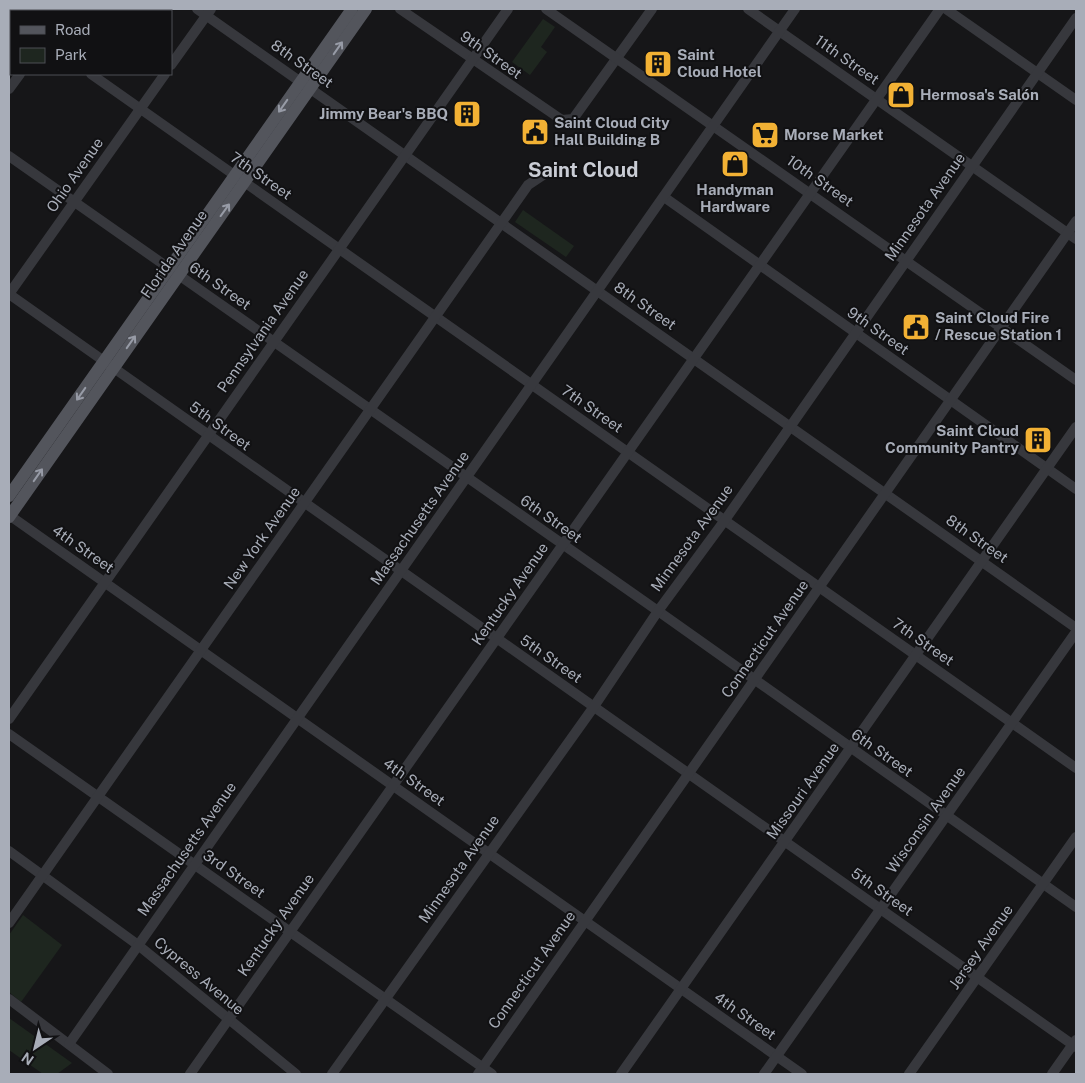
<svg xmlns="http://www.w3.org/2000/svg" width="1085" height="1083" viewBox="0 0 1085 1083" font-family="'Public Sans',sans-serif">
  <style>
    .green { fill: #1e261f }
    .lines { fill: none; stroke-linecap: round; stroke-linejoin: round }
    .minor { stroke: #37383d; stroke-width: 10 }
    .major { stroke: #53555c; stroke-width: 12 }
    .oneway { stroke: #979ba6 }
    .labels { text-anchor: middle; stroke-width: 4; stroke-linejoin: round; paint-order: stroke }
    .street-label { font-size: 15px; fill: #a8adb8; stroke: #111113 }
    .poi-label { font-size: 15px; font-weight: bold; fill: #a8adb8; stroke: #111113; text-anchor: start }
    .district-label { font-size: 20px; font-weight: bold; fill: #c9ccd4; stroke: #111113 }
  </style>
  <rect width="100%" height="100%" fill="#161618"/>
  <g class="green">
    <path d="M543,19L555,27L541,47L547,52L530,75L512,62Z"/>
    <path d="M523,210L574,246L566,257L515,222Z"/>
    <path d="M23,915L62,945L21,1002L9,992V935Z"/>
    <path d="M9,1018L72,1063L57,1074H43L9,1050Z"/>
  </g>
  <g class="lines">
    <g class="minor">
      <path d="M197,9L1076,628"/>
      <path d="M400,9L562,120L573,119L652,9"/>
      <path d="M546,9L1076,380"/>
      <path d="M748,9L1076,239"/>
      <path d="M946,9L1076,100"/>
      <path d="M64,11L65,9"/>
      <path d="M9,16L11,18"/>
      <path d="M171,65L211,9"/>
      <path d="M91,74L1076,768"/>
      <path d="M9,89L20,74"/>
      <path d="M9,156L658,611L1076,907"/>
      <path d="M664,197L1076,489"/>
      <path d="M9,294L1076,1047"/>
      <path d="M9,294L165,74"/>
      <path d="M9,515L802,1074"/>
      <path d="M9,719L508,9"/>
      <path d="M9,734L492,1074"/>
      <path d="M9,851L138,945L296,1074"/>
      <path d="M9,923L528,185L543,175"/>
      <path d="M9,999L108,1074"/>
      <path d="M69,1044L795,9"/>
      <path d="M190,1074L940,9"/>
      <path d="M332,1074L593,708L658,611L725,520L1076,18"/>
      <path d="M478,1074L1076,221"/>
      <path d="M621,1074L1076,427"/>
      <path d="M764,1074L1076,632"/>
      <path d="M909,1074L1076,837"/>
      <path d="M1052,1074L1076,1040"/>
    </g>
    <g class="major">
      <path d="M9,496L352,9"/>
      <path d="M9,517L366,9"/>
    </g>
  </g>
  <defs><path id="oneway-shaft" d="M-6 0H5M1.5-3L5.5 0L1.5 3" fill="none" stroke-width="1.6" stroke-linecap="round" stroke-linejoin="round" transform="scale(1.25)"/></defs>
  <g class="oneway">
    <use href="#oneway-shaft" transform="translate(338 48) rotate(-55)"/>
    <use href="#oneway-shaft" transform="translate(283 106) rotate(125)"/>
    <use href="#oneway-shaft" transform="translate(225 210) rotate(-54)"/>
    <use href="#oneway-shaft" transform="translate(131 342) rotate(-55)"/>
    <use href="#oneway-shaft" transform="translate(81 394) rotate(125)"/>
    <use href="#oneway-shaft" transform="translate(38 475) rotate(-55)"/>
  </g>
  <defs>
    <symbol id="building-square" viewBox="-11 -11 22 22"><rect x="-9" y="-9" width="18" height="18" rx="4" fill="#f2b134" stroke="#111113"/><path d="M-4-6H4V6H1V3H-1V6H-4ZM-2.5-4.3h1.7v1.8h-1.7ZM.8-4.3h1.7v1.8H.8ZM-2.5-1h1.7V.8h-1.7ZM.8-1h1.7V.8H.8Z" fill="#111"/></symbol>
    <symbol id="shop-square" viewBox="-11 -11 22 22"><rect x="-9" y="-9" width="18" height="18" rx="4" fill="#f2b134" stroke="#111113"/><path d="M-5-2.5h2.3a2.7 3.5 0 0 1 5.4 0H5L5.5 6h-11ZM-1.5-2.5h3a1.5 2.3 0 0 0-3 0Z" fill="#111"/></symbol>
    <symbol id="civic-square" viewBox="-11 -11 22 22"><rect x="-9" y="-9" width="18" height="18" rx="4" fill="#f2b134" stroke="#111113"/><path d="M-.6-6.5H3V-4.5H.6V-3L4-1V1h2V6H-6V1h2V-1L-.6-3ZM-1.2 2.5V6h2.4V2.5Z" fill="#111"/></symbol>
    <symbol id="supermarket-square" viewBox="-11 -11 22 22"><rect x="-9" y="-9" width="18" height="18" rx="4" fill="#f2b134" stroke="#111113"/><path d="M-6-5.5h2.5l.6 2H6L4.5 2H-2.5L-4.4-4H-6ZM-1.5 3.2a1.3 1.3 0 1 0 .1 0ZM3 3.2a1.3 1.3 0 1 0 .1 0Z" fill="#111"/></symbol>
  </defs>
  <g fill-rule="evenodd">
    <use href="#building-square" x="642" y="48" width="32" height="32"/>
    <use href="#shop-square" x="885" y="79" width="32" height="32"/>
    <use href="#building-square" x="451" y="98" width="32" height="32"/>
    <use href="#civic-square" x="519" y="116" width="32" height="32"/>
    <use href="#supermarket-square" x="749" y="119" width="32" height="32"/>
    <use href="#shop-square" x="719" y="148" width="32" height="32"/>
    <use href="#civic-square" x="900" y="311" width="32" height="32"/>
    <use href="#building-square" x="1022" y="424" width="32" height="32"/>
  </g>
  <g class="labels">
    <g class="street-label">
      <text transform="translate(491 55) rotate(35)" y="5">9th Street</text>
      <text transform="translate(847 60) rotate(35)" y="5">11th Street</text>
      <text transform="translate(302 64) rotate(35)" y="5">8th Street</text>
      <text transform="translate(75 175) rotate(-55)" y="5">Ohio Avenue</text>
      <text transform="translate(261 176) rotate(35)" y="5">7th Street</text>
      <text transform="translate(820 181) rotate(35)" y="5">10th Street</text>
      <text transform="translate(925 207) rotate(-55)" y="5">Minnesota Avenue</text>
      <text transform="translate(174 254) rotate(-55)" y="5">Florida Avenue</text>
      <text transform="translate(220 286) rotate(35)" y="5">6th Street</text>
      <text transform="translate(645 306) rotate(35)" y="5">8th Street</text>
      <text transform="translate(263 331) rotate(-55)" y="5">Pennsylvania Avenue</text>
      <text transform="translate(878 331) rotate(35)" y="5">9th Street</text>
      <text transform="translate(592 409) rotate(35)" y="5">7th Street</text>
      <text transform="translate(220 426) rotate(36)" y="5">5th Street</text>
      <text transform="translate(420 518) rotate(-55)" y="5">Massachusetts Avenue</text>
      <text transform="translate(551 519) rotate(35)" y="5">6th Street</text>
      <text transform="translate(262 538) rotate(-55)" y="5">New York Avenue</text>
      <text transform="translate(692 538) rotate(-54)" y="5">Minnesota Avenue</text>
      <text transform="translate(977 539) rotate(35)" y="5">8th Street</text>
      <text transform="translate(83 549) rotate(35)" y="5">4th Street</text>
      <text transform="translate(510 594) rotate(-55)" y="5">Kentucky Avenue</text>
      <text transform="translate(765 639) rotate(-55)" y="5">Connecticut Avenue</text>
      <text transform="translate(923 642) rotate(35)" y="5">7th Street</text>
      <text transform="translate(551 659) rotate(35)" y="5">5th Street</text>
      <text transform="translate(882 753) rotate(35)" y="5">6th Street</text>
      <text transform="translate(414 782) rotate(35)" y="5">4th Street</text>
      <text transform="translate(803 791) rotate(-55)" y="5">Missouri Avenue</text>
      <text transform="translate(926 820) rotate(-55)" y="5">Wisconsin Avenue</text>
      <text transform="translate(187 849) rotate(-55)" y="5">Massachusetts Avenue</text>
      <text transform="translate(459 869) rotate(-55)" y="5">Minnesota Avenue</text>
      <text transform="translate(234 874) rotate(35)" y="5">3rd Street</text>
      <text transform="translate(882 892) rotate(35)" y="5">5th Street</text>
      <text transform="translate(276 925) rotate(-55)" y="5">Kentucky Avenue</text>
      <text transform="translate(981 947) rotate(-55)" y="5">Jersey Avenue</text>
      <text transform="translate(532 970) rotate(-55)" y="5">Connecticut Avenue</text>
      <text transform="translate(199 976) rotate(40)" y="5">Cypress Avenue</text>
      <text transform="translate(745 1016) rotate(35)" y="5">4th Street</text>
    </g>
    <g class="poi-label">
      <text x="677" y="60">Saint<tspan x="677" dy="17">Cloud Hotel</tspan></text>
      <text x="920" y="100">Hermosa's Salón</text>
      <text x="448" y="119" text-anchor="end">Jimmy Bear's BBQ</text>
      <text x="554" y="128">Saint Cloud City<tspan x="554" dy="17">Hall Building B</tspan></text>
      <text x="784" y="140">Morse Market</text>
      <text x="735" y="195" text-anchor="middle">Handyman<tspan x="735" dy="17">Hardware</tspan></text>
      <text x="935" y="323">Saint Cloud Fire<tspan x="935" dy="17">/ Rescue Station 1</tspan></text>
      <text x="1019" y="436" text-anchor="end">Saint Cloud<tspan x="1019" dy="17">Community Pantry</tspan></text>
    </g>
    <g class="district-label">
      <text x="583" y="177">Saint Cloud</text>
    </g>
  </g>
  <rect width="1085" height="1083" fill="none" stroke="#a8adb8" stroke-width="20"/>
  <rect x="10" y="10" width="162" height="65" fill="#111113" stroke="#4d4f55"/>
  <rect x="20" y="26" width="25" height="8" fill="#53555c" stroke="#4d4f55"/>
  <text x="55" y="35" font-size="15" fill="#a8adb8">Road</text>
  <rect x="20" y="48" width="25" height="15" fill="#1e261f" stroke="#4d4f55"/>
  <text x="55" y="60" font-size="15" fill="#a8adb8">Park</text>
  <g transform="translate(35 1048) rotate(215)" stroke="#111113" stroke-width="4" paint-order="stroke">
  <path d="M0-4L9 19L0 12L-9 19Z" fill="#a8adb8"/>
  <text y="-8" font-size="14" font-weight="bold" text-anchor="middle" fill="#a8adb8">N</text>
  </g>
</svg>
